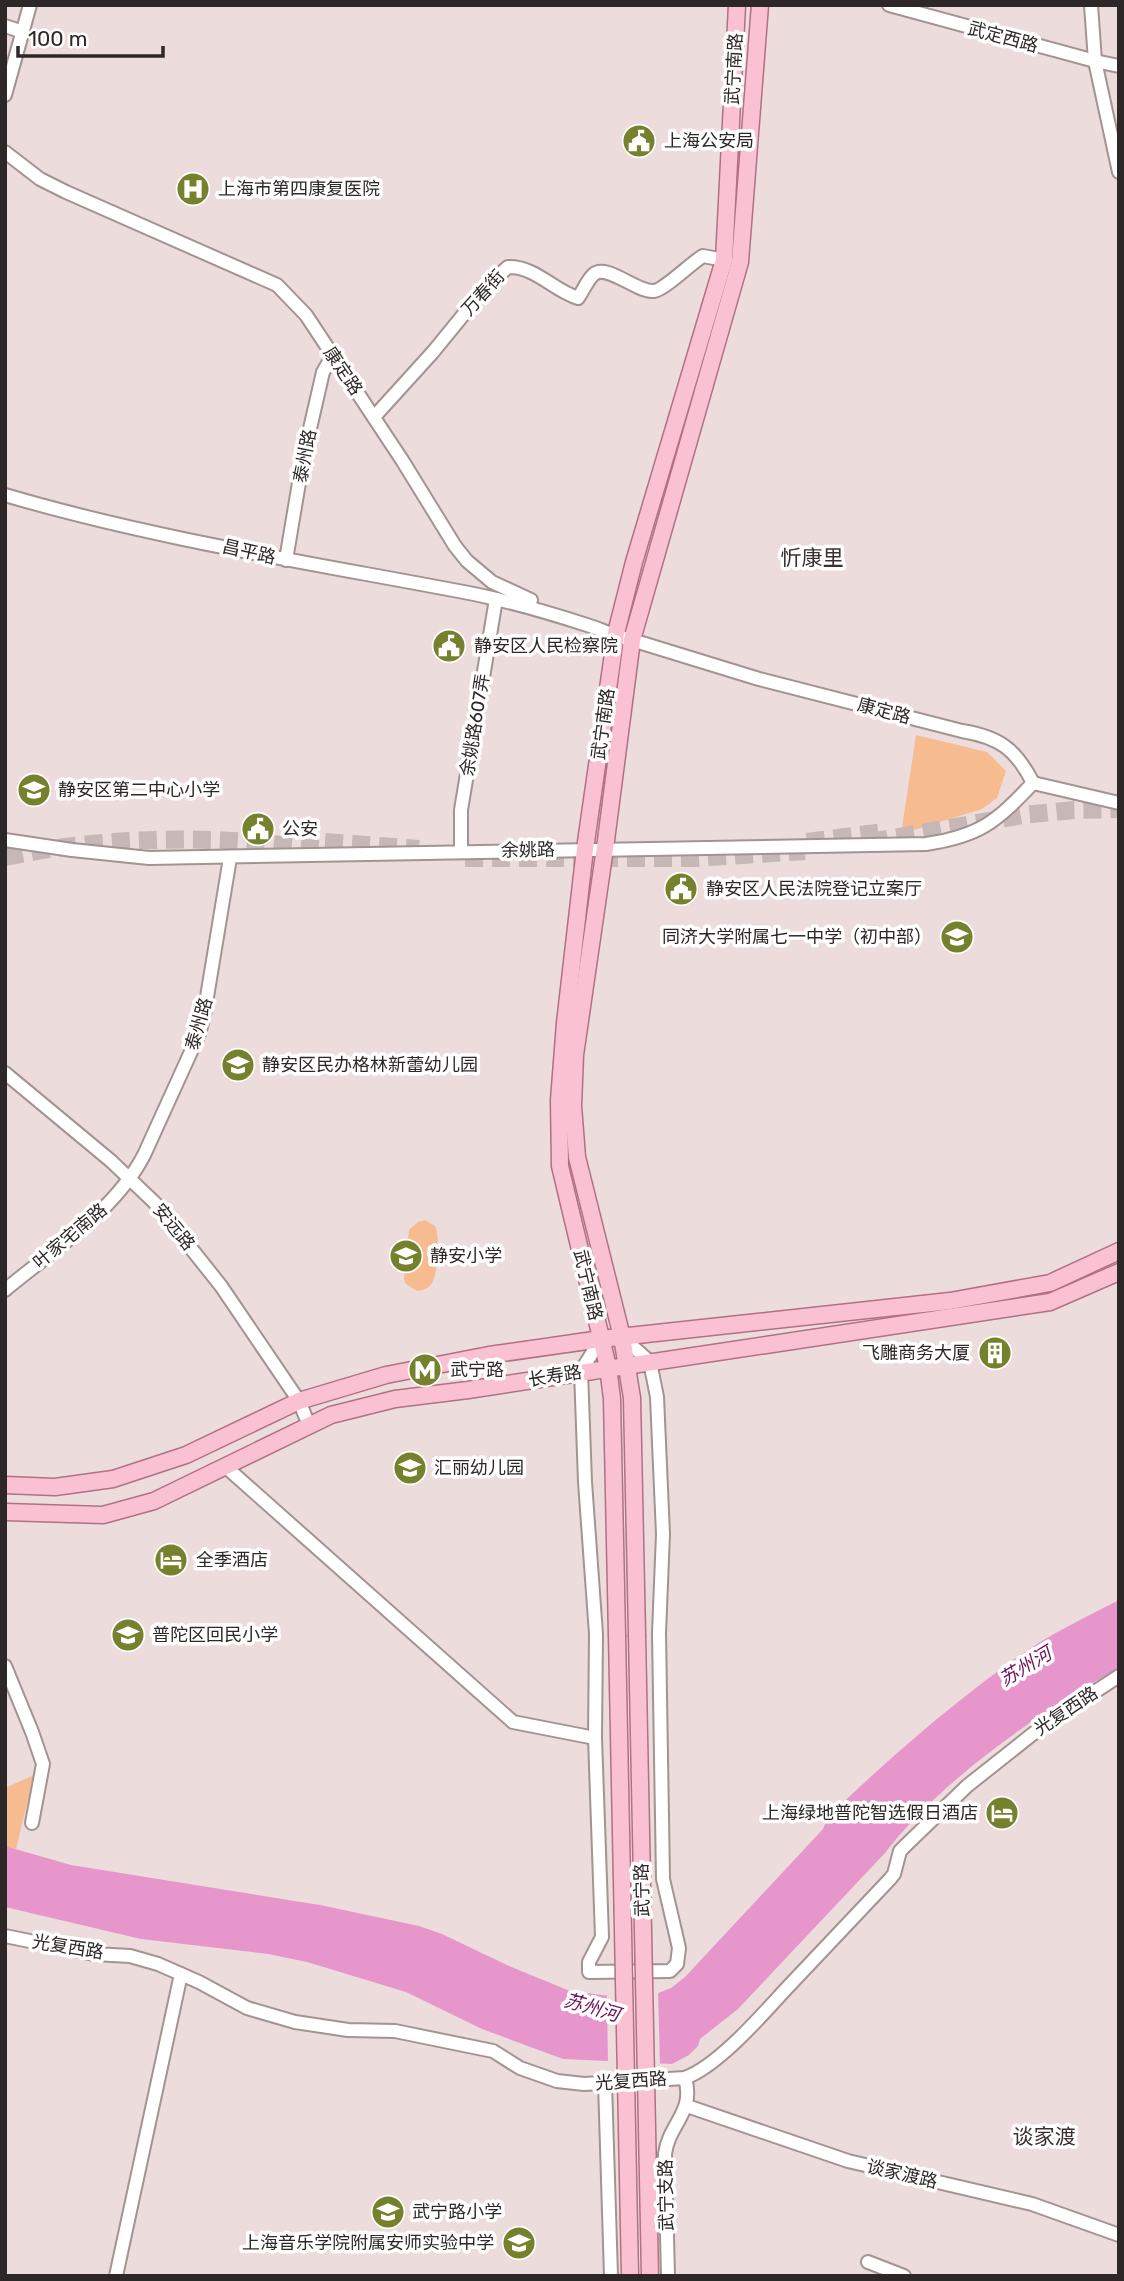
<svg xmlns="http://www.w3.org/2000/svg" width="1124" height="2281" viewBox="0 0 1124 2281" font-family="Rubik,'Noto Sans SC',sans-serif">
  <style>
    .green { fill: #f6bc90 }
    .water { fill: #e796cc }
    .pier { fill: #eddcdc }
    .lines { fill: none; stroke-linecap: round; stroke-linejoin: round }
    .highway-tunnel { stroke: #c7b8b8; stroke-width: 18; stroke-dasharray: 18 9; stroke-linecap: butt }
    .minor-casing { stroke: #a39392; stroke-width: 16 }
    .major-casing { stroke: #b17084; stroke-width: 19 }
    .minor { stroke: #fff; stroke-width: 12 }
    .major { stroke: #fac1d3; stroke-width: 16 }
    .major-bridge-casing { stroke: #b17084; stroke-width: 19; stroke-linecap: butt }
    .major-bridge { stroke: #fac1d3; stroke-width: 16 }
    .labels { text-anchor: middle; stroke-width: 7; stroke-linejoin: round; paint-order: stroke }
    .street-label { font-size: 18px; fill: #2e2727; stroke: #fff }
    .poi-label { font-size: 18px; fill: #2e2727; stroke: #fff; text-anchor: start }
    .water-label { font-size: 19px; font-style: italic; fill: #70125a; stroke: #fff }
    .quarter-label { font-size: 21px; fill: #3c2f2f; stroke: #fff }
  </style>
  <rect width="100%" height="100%" fill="#eddcdc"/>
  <g class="green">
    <path d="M916,735L987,752L1006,771L997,798L982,809L901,834Z"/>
    <path d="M425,1220L435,1226C440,1234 438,1275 432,1283C428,1289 423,1290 417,1291L406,1284L404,1279L409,1230L418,1222Z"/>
    <path d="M34,1775L16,1849L5,1846V1788Z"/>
  </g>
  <path class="water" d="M1119,1600V1668C1040,1711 940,1781 885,1853L738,2009L700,2039L698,2046L689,2055L672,2064L563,2059L482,2029L406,1992L307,1962L268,1954L141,1939L5,1907V1846L71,1865L320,1905L419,1926L442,1934L509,1966L570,1991L626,1998L653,1995L671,1988L685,1977L823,1829L828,1817C887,1760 949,1706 1016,1658C1048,1635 1084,1618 1119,1600Z"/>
  <path class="pier" d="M658,1989L660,2067L608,2065L607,1993H641Z"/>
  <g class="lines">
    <g class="highway-tunnel">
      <path d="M325,842L419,849"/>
      <path d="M807,842L883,832"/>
      <path d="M870,842L1023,815L1074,810L1119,809"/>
      <path d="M5,857C73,843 144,838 213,840C254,841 295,847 336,851"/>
      <path d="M465,858H694L805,851"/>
    </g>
    <defs>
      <g id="minor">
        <path d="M889,5L1095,61L1119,66"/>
        <path d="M1091,5L1095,61L1119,172"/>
        <path d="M5,26L23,32"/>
        <path d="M5,95L30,5"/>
        <path d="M5,152L40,179L66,192L277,285L306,315L402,460L455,546L467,561L492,582L531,600"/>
        <path d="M374,417L433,352L486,287L508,267C535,266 554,291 578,298C583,291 587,281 593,275C606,262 637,293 654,291C664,290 691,263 703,256L724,260"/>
        <path d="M5,495C158,540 318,564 474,594C512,602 550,613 587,625C603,630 616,637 632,640L759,679L962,731C999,737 1016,749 1033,783"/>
        <path d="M286,560L303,459L323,372L333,355"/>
        <path d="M1033,783L1119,803"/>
        <path d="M5,840L72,850L149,858L926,844C980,836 996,822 1033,783"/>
        <path d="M461,852V810L496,599"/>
        <path d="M5,1073L111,1161L155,1203L221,1286L299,1401L309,1425"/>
        <path d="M5,1290C53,1250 115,1211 144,1155L199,1034L204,1015L230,858"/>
        <path d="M601,1339L581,1371L585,1482L596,1634L595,1738L602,1937L589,1962V1972L670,1971L677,1964L679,1948L663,1879L659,1633L663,1534L657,1397L650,1362L622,1337"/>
        <path d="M226,1467L513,1722L595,1738"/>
        <path d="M5,1666L32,1732L43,1764L32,1823"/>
        <path d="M5,1936L94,1954L130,1956L158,1964L199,1982L247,2008L295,2022L348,2030L395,2031L493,2051L520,2068L557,2081L584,2084L685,2078C718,2066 761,2016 786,1989C820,1953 855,1916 890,1879L894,1874L900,1851L905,1846L967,1786L1044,1725L1119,1676"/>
        <path d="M605,2083L611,2276"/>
        <path d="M687,2106L848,2161L1032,2204L1119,2235"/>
        <path d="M868,2262L904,2276"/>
        <path d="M116,2276L181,1974"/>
        <path d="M668,2276L665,2154C669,2123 695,2113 685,2078"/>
      </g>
      <g id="major">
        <path d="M5,1485L55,1487L113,1479L186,1455L299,1401L386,1375L489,1355L601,1339L950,1301L1050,1283L1119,1251"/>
        <path d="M5,1512L103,1515L154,1501L331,1415L395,1399L468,1390L1050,1302L1119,1272"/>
        <path d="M617,1635L612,1399L608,1367L560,1166L559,1100L565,1023L585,849L616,633L634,562L724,260L737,5"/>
        <path d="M637,1635L632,1398L622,1337L577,1157L573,1106L575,1055L605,848L632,640L740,262L760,5"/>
      </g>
    </defs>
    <use href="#minor" class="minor-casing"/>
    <use href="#major" class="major-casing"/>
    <use href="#minor" class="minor"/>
    <use href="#major" class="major"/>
    <defs>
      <g id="major-bridge">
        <path d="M617,1635L630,2276"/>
        <path d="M637,1635L650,2276"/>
      </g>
    </defs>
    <use href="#major-bridge" class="major-bridge-casing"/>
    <use href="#major-bridge" class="major-bridge"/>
  </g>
  <defs>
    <symbol id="civic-disc" viewBox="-11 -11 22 22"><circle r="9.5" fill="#76812e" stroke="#fff"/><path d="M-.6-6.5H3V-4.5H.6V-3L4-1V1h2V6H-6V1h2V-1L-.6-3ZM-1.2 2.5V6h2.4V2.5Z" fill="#fff"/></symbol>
    <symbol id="hospital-disc" viewBox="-11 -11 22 22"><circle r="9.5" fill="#76812e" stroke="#fff"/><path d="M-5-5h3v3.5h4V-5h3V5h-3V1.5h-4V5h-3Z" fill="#fff"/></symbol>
    <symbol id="school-disc" viewBox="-11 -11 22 22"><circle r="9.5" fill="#76812e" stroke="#fff"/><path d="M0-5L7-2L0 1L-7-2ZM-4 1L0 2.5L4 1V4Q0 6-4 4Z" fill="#fff"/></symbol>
    <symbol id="building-disc" viewBox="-11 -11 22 22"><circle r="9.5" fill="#76812e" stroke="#fff"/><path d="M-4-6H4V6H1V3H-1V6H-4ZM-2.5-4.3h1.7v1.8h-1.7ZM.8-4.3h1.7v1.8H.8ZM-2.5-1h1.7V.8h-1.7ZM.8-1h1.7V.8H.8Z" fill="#fff"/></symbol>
    <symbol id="metro-disc" viewBox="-11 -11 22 22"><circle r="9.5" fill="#76812e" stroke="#fff"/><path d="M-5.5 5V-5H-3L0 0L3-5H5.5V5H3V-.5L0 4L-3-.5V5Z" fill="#fff"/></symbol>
    <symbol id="hotel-disc" viewBox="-11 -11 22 22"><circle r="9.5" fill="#76812e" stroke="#fff"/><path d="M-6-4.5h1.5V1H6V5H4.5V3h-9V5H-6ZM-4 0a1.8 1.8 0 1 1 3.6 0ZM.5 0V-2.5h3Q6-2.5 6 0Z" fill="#fff"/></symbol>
  </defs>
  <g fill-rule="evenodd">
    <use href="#civic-disc" x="620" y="122" width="38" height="38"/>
    <use href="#hospital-disc" x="174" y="170" width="38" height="38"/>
    <use href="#civic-disc" x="430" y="627" width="38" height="38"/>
    <use href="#school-disc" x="15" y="771" width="38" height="38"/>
    <use href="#civic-disc" x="239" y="810" width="38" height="38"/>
    <use href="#civic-disc" x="662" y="870" width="38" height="38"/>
    <use href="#school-disc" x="938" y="918" width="38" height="38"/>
    <use href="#school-disc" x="219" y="1046" width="38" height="38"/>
    <use href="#school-disc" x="387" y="1237" width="38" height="38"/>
    <use href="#building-disc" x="976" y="1334" width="38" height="38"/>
    <use href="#metro-disc" x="406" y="1351" width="38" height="38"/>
    <use href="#school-disc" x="391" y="1449" width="38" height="38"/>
    <use href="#hotel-disc" x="152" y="1541" width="38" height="38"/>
    <use href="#school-disc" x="109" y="1616" width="38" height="38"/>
    <use href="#hotel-disc" x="983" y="1794" width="38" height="38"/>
    <use href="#school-disc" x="369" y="2193" width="38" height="38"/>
    <use href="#school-disc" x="500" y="2224" width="38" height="38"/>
  </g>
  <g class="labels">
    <g class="street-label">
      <text transform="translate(1003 37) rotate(15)" y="6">武定西路</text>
      <text transform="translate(734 69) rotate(-87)" y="6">武宁南路</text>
      <text transform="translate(483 293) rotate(-48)" y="6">万春街</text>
      <text transform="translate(343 371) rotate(56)" y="6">康定路</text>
      <text transform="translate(305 456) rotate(-79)" y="6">泰州路</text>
      <text transform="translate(249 552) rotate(13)" y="6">昌平路</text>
      <text transform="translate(884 711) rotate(15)" y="6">康定路</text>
      <text transform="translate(603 724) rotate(-82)" y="6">武宁南路</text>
      <text transform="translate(475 725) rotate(-81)" y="6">余姚路607弄</text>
      <text transform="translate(528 850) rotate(-1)" y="6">余姚路</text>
      <text transform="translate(199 1024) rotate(-74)" y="6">泰州路</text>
      <text transform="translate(174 1227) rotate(51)" y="6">安远路</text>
      <text transform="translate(70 1236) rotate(-40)" y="6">叶家宅南路</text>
      <text transform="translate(588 1285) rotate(77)" y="6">武宁南路</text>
      <text transform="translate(555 1376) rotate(-9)" y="6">长寿路</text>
      <text transform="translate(1066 1711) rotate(-34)" y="6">光复西路</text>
      <text transform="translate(642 1890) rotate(-91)" y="6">武宁路</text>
      <text transform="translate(68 1947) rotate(9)" y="6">光复西路</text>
      <text transform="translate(631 2081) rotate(-4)" y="6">光复西路</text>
      <text transform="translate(902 2174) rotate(13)" y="6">谈家渡路</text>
      <text transform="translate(666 2195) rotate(-91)" y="6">武宁支路</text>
    </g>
    <g class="poi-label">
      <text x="664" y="147">上海公安局</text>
      <text x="218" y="195">上海市第四康复医院</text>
      <text x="474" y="652">静安区人民检察院</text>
      <text x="58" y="796">静安区第二中心小学</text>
      <text x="282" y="835">公安</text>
      <text x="706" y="895">静安区人民法院登记立案厅</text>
      <text x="932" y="943" text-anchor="end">同济大学附属七一中学（初中部）</text>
      <text x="262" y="1071">静安区民办格林新蕾幼儿园</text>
      <text x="430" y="1262">静安小学</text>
      <text x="970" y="1359" text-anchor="end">飞雕商务大厦</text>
      <text x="450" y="1376">武宁路</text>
      <text x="434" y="1474">汇丽幼儿园</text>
      <text x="196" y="1566">全季酒店</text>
      <text x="152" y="1641">普陀区回民小学</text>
      <text x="978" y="1819" text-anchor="end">上海绿地普陀智选假日酒店</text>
      <text x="412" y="2218">武宁路小学</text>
      <text x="494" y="2249" text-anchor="end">上海音乐学院附属安师实验中学</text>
    </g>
    <g class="water-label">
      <text transform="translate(1025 1666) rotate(-31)" y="7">苏州河</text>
      <text transform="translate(592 2007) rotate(16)" y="7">苏州河</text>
    </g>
    <g class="quarter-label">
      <text x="812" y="565">忻康里</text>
      <text x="1044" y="2144">谈家渡</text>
    </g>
  </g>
  <rect width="1124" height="2281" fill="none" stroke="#2e2727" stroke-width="14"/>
  <path d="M18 46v10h145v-10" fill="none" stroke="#2e2727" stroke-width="3.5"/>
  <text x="28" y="46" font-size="21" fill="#2e2727" stroke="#ffffff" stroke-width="5" paint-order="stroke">100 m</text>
</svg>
